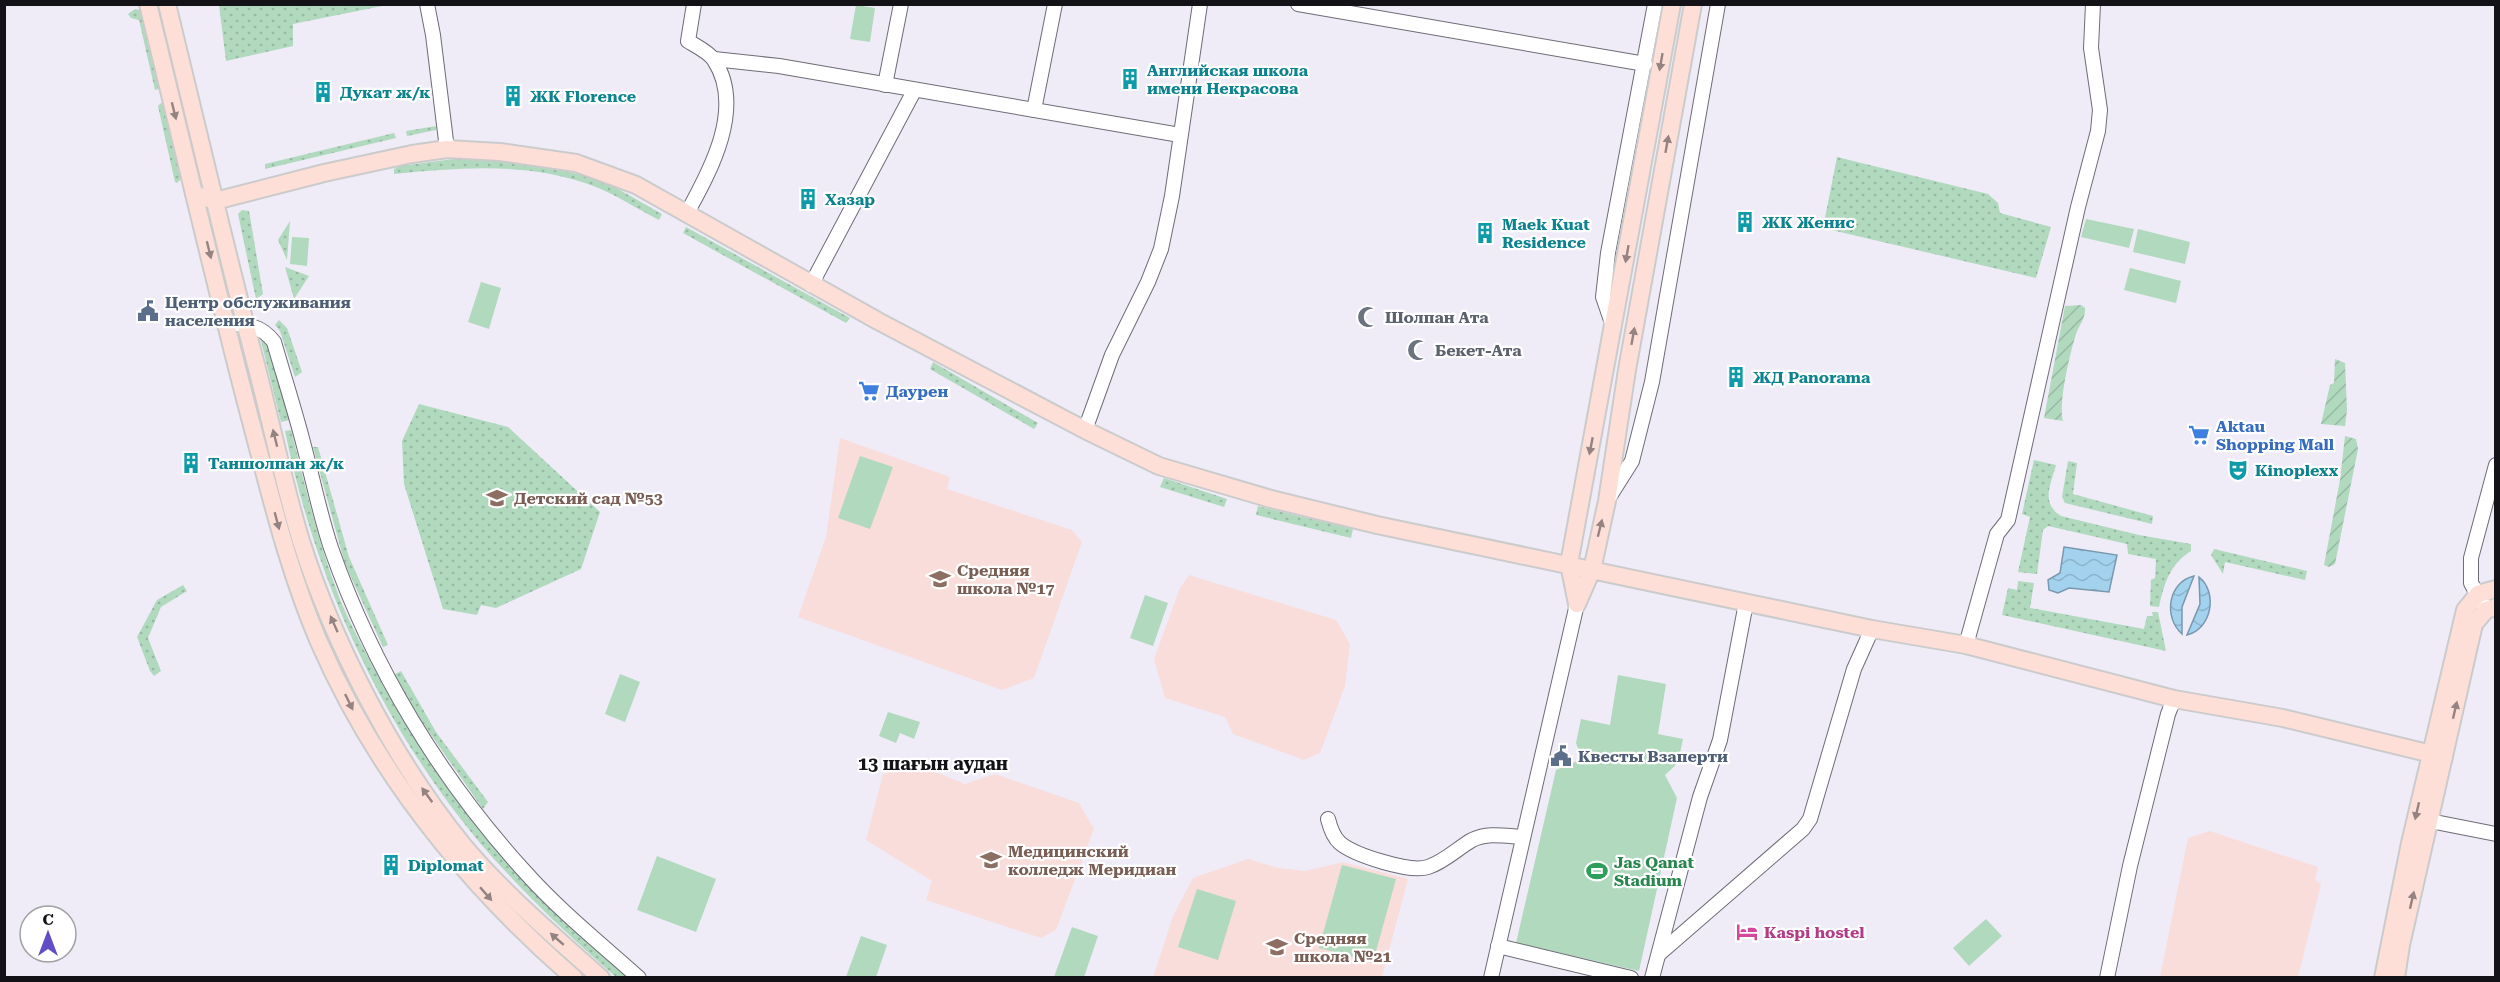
<svg xmlns="http://www.w3.org/2000/svg" width="2500" height="982" viewBox="0 0 2500 982" font-family="'Roboto Serif',serif">
  <style>
    .education { fill: #f8ddda }
    .grass { fill: url(#grass-dots) }
    .park { fill: #b0d9be }
    .garden { fill: url(#garden-furrows) }
    .water { fill: url(#water-waves); stroke: #7898ae; stroke-width: 1.5 }
    .lines { fill: none; stroke-linecap: round; stroke-linejoin: round }
    .minor-casing { stroke: #6e6c76; stroke-width: 16 }
    .major-casing { stroke: #cbcbcc; stroke-width: 20 }
    .minor { stroke: #fff; stroke-width: 14 }
    .major { stroke: #fedfd7; stroke-width: 16 }
    .oneway { fill: #948381 }
    .labels { text-anchor: middle; stroke-width: 4.5; stroke-linejoin: round; paint-order: stroke }
    .culture-label { font-size: 16px; font-weight: bold; fill: #0d838f; stroke: #fff; text-anchor: start }
    .service-label { font-size: 16px; font-weight: bold; fill: #4e5e75; stroke: #fff; text-anchor: start }
    .worship-label { font-size: 16px; font-weight: bold; fill: #5b616d; stroke: #fff; text-anchor: start }
    .shop-label { font-size: 16px; font-weight: bold; fill: #366cbe; stroke: #fff; text-anchor: start }
    .education-label { font-size: 16px; font-weight: bold; fill: #785e54; stroke: #fff; text-anchor: start }
    .leisure-label { font-size: 16px; font-weight: bold; fill: #27864d; stroke: #fff; text-anchor: start }
    .hotel-label { font-size: 16px; font-weight: bold; fill: #b23c85; stroke: #fff; text-anchor: start }
    .neighbourhood-label { font-size: 18px; font-weight: bold; fill: #131217; stroke: #fff }
  </style>
  <defs>
    <pattern id="grass-dots" width="8" height="8" patternUnits="userSpaceOnUse" patternTransform="scale(1.5)"><rect width="8" height="8" fill="#b0d9be"/><path d="M2 2h.1M6 6h.1" fill="none" stroke="#96b9a3" stroke-width="1.8" stroke-linecap="round"/></pattern>
    <pattern id="garden-furrows" width="10" height="10" patternUnits="userSpaceOnUse" patternTransform="scale(1.5)"><rect width="10" height="10" fill="#b0d9be"/><path d="M-1 1l2-2M0 10L10 0M9 11l2-2" fill="none" stroke="#96b9a3"/></pattern>
    <pattern id="water-waves" width="16" height="10" patternUnits="userSpaceOnUse" patternTransform="scale(1.5)"><rect width="16" height="10" fill="#a3d2ee"/><path d="M0 5q4-4 8 0t8 0" fill="none" stroke="#8bb3cb"/></pattern>
  </defs>
  <rect width="100%" height="100%" fill="#efecf8"/>
  <g class="education">
    <path d="M840,438L950,477L947,489L1072,530L1082,542L1034,678L1002,690L798,617L826,537Z"/>
    <path d="M1189,575L1336,620L1350,644L1345,686L1320,753L1304,760L1233,734L1225,717L1165,698L1154,659L1180,588Z"/>
    <path d="M916,764L965,784L995,774L1079,803L1094,829L1056,930L1041,938L926,900L932,881L866,840L883,774Z"/>
    <path d="M2210,831L2318,867L2315,880L2321,884L2298,977H2160L2188,838Z"/>
    <path d="M1248,859L1278,868L1305,871L1343,862L1408,879L1382,977L1153,978L1173,916L1193,878Z"/>
  </g>
  <g class="grass">
    <path d="M219,5L387,4V5L293,24V46L226,61Z"/>
    <path d="M135,9L140,10L162,88L155,90L139,20L131,18L128,14Z"/>
    <path d="M161,103H165L182,178L177,183L175,182L158,106Z"/>
    <path d="M436,126V130L407,136L406,131Z"/>
    <path d="M394,133L396,138L265,169V164Z"/>
    <path d="M1837,157L1988,194L1998,203L2000,213L2051,227L2036,278L1823,228Z"/>
    <path d="M461,158L535,163L604,181L662,214L659,220C635,208 611,191 585,183C522,162 459,168 394,174V169L400,166Z"/>
    <path d="M242,210L249,211L263,294L256,299L238,214Z"/>
    <path d="M290,221L287,260L278,240Z"/>
    <path d="M686,227L850,318L846,323L683,233Z"/>
    <path d="M285,267L309,276L294,299Z"/>
    <path d="M279,320L287,328L302,372L295,377L280,331L275,325Z"/>
    <path d="M259,333L268,337L290,420L281,422Z"/>
    <path d="M933,362L1038,423L1034,429L930,369Z"/>
    <path d="M419,404L508,427L600,512L581,569L496,608L481,605L477,615L443,609L404,484L402,441Z"/>
    <path d="M291,430C305,484 317,539 337,591C346,617 360,641 372,665C418,752 475,833 544,903C570,929 601,952 629,977H616C568,935 522,892 480,843C382,726 315,580 285,431Z"/>
    <path d="M313,447H318L349,557L388,645L383,647L345,564Z"/>
    <path d="M2034,460L2056,465C2051,484 2040,503 2061,516L2139,535L2191,544V551C2170,564 2164,584 2159,607L2150,606L2151,580L2155,578L2156,559L2128,554L2127,544L2048,526L2043,530L2037,574L2018,572L2030,517L2022,514Z"/>
    <path d="M2068,461L2077,463L2073,494L2153,516L2152,524L2065,503L2062,497Z"/>
    <path d="M1164,478L1227,499L1224,507L1160,487Z"/>
    <path d="M1258,506L1353,529L1351,538L1256,515Z"/>
    <path d="M2214,549L2307,571L2305,580L2225,562L2223,574L2211,555Z"/>
    <path d="M2018,581L2034,583L2030,608L2144,629L2147,616H2153L2152,612H2158L2166,651L2002,615L2008,588L2017,590Z"/>
    <path d="M183,585L187,591L161,607L148,638L161,671L154,676L150,671L137,637L157,600Z"/>
    <path d="M401,671L436,732L488,802L483,809L422,722L393,675Z"/>
  </g>
  <g class="park">
    <path d="M856,5L875,8L870,42L850,39Z"/>
    <path d="M2086,219L2134,229L2129,248L2081,237Z"/>
    <path d="M2138,229L2190,242L2185,264L2133,252Z"/>
    <path d="M292,237L309,238L307,266L290,264Z"/>
    <path d="M2130,268L2181,281L2176,303L2124,290Z"/>
    <path d="M481,282L501,288L489,329L468,322Z"/>
    <path d="M860,456L893,467L870,529L838,518Z"/>
    <path d="M1145,595L1168,603L1153,646L1130,638Z"/>
    <path d="M620,674L640,682L625,722L605,714Z"/>
    <path d="M1618,675L1666,684L1658,734L1683,739L1678,763L1665,775L1677,798L1639,971L1516,943L1556,770L1582,759L1576,743L1581,719L1610,725Z"/>
    <path d="M888,712L920,722L914,739L900,733L896,743L879,736Z"/>
    <path d="M657,856L716,879L696,932L637,910Z"/>
    <path d="M1342,865L1396,879L1373,962L1319,948Z"/>
    <path d="M1197,889L1236,901L1218,960L1178,947Z"/>
    <path d="M1986,919L2002,936L1969,966L1953,948Z"/>
    <path d="M1072,927L1098,936L1084,977H1054Z"/>
    <path d="M861,936L887,945L876,977H846Z"/>
  </g>
  <g class="garden">
    <path d="M2081,305L2085,308C2086,318 2079,325 2076,334C2070,353 2058,403 2063,421L2044,418L2065,306Z"/>
    <path d="M2335,359L2345,363L2347,410L2345,426L2321,424L2330,385L2334,383Z"/>
    <path d="M2345,436L2356,439L2358,449L2335,564L2329,567L2324,565L2340,480Z"/>
  </g>
  <g class="water">
    <path d="M2064,547L2117,555L2109,592L2069,588L2058,593L2049,590L2048,580L2060,573Z"/>
    <path d="M2194,576L2182,607V634C2163,617 2168,582 2194,576Z"/>
    <path d="M2199,577C2218,592 2212,629 2187,635L2200,604Z"/>
  </g>
  <g class="lines">
    <defs>
      <g id="minor">
        <path d="M427,4L433,35L447,149"/>
        <path d="M1298,4L1645,64"/>
        <path d="M714,59L779,66L1180,135"/>
        <path d="M885,85L901,4"/>
        <path d="M1034,110L1055,4"/>
        <path d="M687,213C711,170 745,107 714,60C709,52 696,46 688,41L694,4"/>
        <path d="M811,285L914,91"/>
        <path d="M226,323C246,324 261,325 274,342C284,377 295,411 304,446C313,480 320,515 331,548C373,668 440,779 526,873C560,911 601,944 639,978"/>
        <path d="M1613,326L1603,297L1608,253L1655,4"/>
        <path d="M1085,430L1112,355L1148,282L1161,249L1172,196L1200,4"/>
        <path d="M1608,499L1632,461L1652,382L1718,4"/>
        <path d="M2483,604L2471,583V558L2496,465"/>
        <path d="M1966,645L1997,534L2008,520L2078,207L2098,131L2100,110L2091,48L2093,4"/>
        <path d="M1328,819C1330,827 1333,837 1340,843C1354,855 1410,873 1428,867C1444,862 1458,848 1472,840C1487,832 1506,836 1523,837"/>
        <path d="M2430,821L2496,834"/>
        <path d="M1498,946L1631,978"/>
        <path d="M1659,954L1803,829L1810,819L1854,669L1872,629"/>
        <path d="M1491,978L1577,604"/>
        <path d="M1652,978L1700,797L1720,740L1746,603"/>
        <path d="M2107,978L2130,866L2168,714L2174,699"/>
      </g>
      <g id="major">
        <path d="M148,4C182,142 214,281 250,418C270,493 288,570 319,642C376,772 467,885 574,978"/>
        <path d="M167,4C196,123 224,243 255,361C271,421 283,482 301,541C333,643 395,762 463,845C504,894 553,935 601,978"/>
        <path d="M194,194L215,201L324,173L412,154L447,149L500,152L576,163L636,185L878,321L1085,430L1159,466L1271,499L1377,525L1872,629L1966,645L2174,699L2283,718L2444,757"/>
        <path d="M1577,604L1592,570L1607,501L1627,370L1693,4"/>
        <path d="M1577,604L1569,564L1672,4"/>
        <path d="M2383,978L2410,843L2465,610L2478,594L2496,589"/>
        <path d="M2396,978L2401,945L2474,624L2486,610L2496,607"/>
      </g>
    </defs>
    <use href="#minor" class="minor-casing"/>
    <use href="#major" class="major-casing"/>
    <use href="#minor" class="minor"/>
    <use href="#major" class="major"/>
  </g>
  <defs><path id="oneway-solid" d="M-6-.8H1V-3.2L6.5 0L1 3.2V.8H-6Z" transform="scale(1.5)"/></defs>
  <g class="oneway">
    <use href="#oneway-solid" transform="translate(1661 62) rotate(100)"/>
    <use href="#oneway-solid" transform="translate(174 111) rotate(76)"/>
    <use href="#oneway-solid" transform="translate(1667 144) rotate(-80)"/>
    <use href="#oneway-solid" transform="translate(209 250) rotate(76)"/>
    <use href="#oneway-solid" transform="translate(1627 254) rotate(100)"/>
    <use href="#oneway-solid" transform="translate(1633 336) rotate(-80)"/>
    <use href="#oneway-solid" transform="translate(275 438) rotate(-104)"/>
    <use href="#oneway-solid" transform="translate(1591 446) rotate(101)"/>
    <use href="#oneway-solid" transform="translate(277 521) rotate(75)"/>
    <use href="#oneway-solid" transform="translate(1600 528) rotate(-76)"/>
    <use href="#oneway-solid" transform="translate(334 624) rotate(-114)"/>
    <use href="#oneway-solid" transform="translate(349 702) rotate(64)"/>
    <use href="#oneway-solid" transform="translate(2455 710) rotate(-77)"/>
    <use href="#oneway-solid" transform="translate(427 795) rotate(-126)"/>
    <use href="#oneway-solid" transform="translate(2417 811) rotate(103)"/>
    <use href="#oneway-solid" transform="translate(486 894) rotate(49)"/>
    <use href="#oneway-solid" transform="translate(2412 900) rotate(-77)"/>
    <use href="#oneway-solid" transform="translate(557 939) rotate(-139)"/>
  </g>
  <defs>
    <symbol id="building-bare" viewBox="-9 -9 18 18"><path d="M-4-6H4V6H1V3H-1V6H-4ZM-2.5-4.3h1.7v1.8h-1.7ZM.8-4.3h1.7v1.8H.8ZM-2.5-1h1.7V.8h-1.7ZM.8-1h1.7V.8H.8Z" fill="#0f9aa8" stroke="#fff" stroke-width="2.5" paint-order="stroke"/></symbol>
    <symbol id="civic-bare" viewBox="-9 -9 18 18"><path d="M-.6-6.5H3V-4.5H.6V-3L4-1V1h2V6H-6V1h2V-1L-.6-3ZM-1.2 2.5V6h2.4V2.5Z" fill="#5c6f8a" stroke="#fff" stroke-width="2.5" paint-order="stroke"/></symbol>
    <symbol id="mosque-bare" viewBox="-9 -9 18 18"><path d="M3.5-4.9A6 6 0 1 0 3.5 4.9A5 5 0 1 1 3.5-4.9Z" fill="#6b7280" stroke="#fff" stroke-width="2.5" paint-order="stroke"/></symbol>
    <symbol id="supermarket-bare" viewBox="-9 -9 18 18"><path d="M-6-5.5h2.5l.6 2H6L4.5 2H-2.5L-4.4-4H-6ZM-1.5 3.2a1.3 1.3 0 1 0 .1 0ZM3 3.2a1.3 1.3 0 1 0 .1 0Z" fill="#3f7fe0" stroke="#fff" stroke-width="2.5" paint-order="stroke"/></symbol>
    <symbol id="theatre-bare" viewBox="-9 -9 18 18"><path d="M-5-5.5Q0-4 5-5.5V0Q5 5 0 6Q-5 5-5 0ZM-3.3-2.5H-1v1.5H-3.3ZM1-2.5H3.3v1.5H1ZM-2.8 1Q0 5.5 2.8 1Z" fill="#0f9aa8" stroke="#fff" stroke-width="2.5" paint-order="stroke"/></symbol>
    <symbol id="school-bare" viewBox="-9 -9 18 18"><path d="M0-5L7-2L0 1L-7-2ZM-4 1L0 2.5L4 1V4Q0 6-4 4Z" fill="#8d6e63" stroke="#fff" stroke-width="2.5" paint-order="stroke"/></symbol>
    <symbol id="university-bare" viewBox="-9 -9 18 18"><path d="M0-5L7-2L0 1L-7-2ZM-4 1L0 2.5L4 1V4Q0 6-4 4Z" fill="#8d6e63" stroke="#fff" stroke-width="2.5" paint-order="stroke"/></symbol>
    <symbol id="stadium-bare" viewBox="-9 -9 18 18"><path d="M0-5a6.5 5 0 1 0 0 10a6.5 5 0 1 0 0-10ZM-3.5-1.8h7v3.6h-7Z" fill="#2e9e5b" stroke="#fff" stroke-width="2.5" paint-order="stroke"/></symbol>
    <symbol id="hotel-bare" viewBox="-9 -9 18 18"><path d="M-6-4.5h1.5V1H6V5H4.5V3h-9V5H-6ZM-4 0a1.8 1.8 0 1 1 3.6 0ZM.5 0V-2.5h3Q6-2.5 6 0Z" fill="#d1479c" stroke="#fff" stroke-width="2.5" paint-order="stroke"/></symbol>
  </defs>
  <g fill-rule="evenodd">
    <use href="#building-bare" x="1115" y="64" width="30" height="30"/>
    <use href="#building-bare" x="308" y="77" width="30" height="30"/>
    <use href="#building-bare" x="498" y="81" width="30" height="30"/>
    <use href="#building-bare" x="793" y="184" width="30" height="30"/>
    <use href="#building-bare" x="1730" y="207" width="30" height="30"/>
    <use href="#building-bare" x="1470" y="218" width="30" height="30"/>
    <use href="#civic-bare" x="133" y="296" width="30" height="30"/>
    <use href="#mosque-bare" x="1353" y="302" width="30" height="30"/>
    <use href="#mosque-bare" x="1403" y="335" width="30" height="30"/>
    <use href="#building-bare" x="1721" y="362" width="30" height="30"/>
    <use href="#supermarket-bare" x="854" y="376" width="30" height="30"/>
    <use href="#supermarket-bare" x="2184" y="420" width="30" height="30"/>
    <use href="#building-bare" x="176" y="448" width="30" height="30"/>
    <use href="#theatre-bare" x="2223" y="455" width="30" height="30"/>
    <use href="#school-bare" x="482" y="483" width="30" height="30"/>
    <use href="#school-bare" x="925" y="564" width="30" height="30"/>
    <use href="#civic-bare" x="1546" y="741" width="30" height="30"/>
    <use href="#university-bare" x="976" y="845" width="30" height="30"/>
    <use href="#building-bare" x="376" y="850" width="30" height="30"/>
    <use href="#stadium-bare" x="1582" y="856" width="30" height="30"/>
    <use href="#hotel-bare" x="1732" y="917" width="30" height="30"/>
    <use href="#school-bare" x="1262" y="932" width="30" height="30"/>
  </g>
  <g class="labels">
    <g class="culture-label">
      <text x="1147" y="76">Английская школа<tspan x="1147" dy="18">имени Некрасова</tspan></text>
      <text x="340" y="98">Дукат ж/к</text>
      <text x="530" y="102">ЖК Florence</text>
      <text x="825" y="205">Хазар</text>
      <text x="1762" y="228">ЖК Женис</text>
      <text x="1502" y="230">Maek Kuat<tspan x="1502" dy="18">Residence</tspan></text>
      <text x="1753" y="383">ЖД Panorama</text>
      <text x="208" y="469">Таншолпан ж/к</text>
      <text x="2255" y="476">Kinoplexx</text>
      <text x="408" y="871">Diplomat</text>
    </g>
    <g class="service-label">
      <text x="165" y="308">Центр обслуживания<tspan x="165" dy="18">населения</tspan></text>
      <text x="1578" y="762">Квесты Взаперти</text>
    </g>
    <g class="worship-label">
      <text x="1385" y="323">Шолпан Ата</text>
      <text x="1435" y="356">Бекет-Ата</text>
    </g>
    <g class="shop-label">
      <text x="886" y="397">Даурен</text>
      <text x="2216" y="432">Aktau<tspan x="2216" dy="18">Shopping Mall</tspan></text>
    </g>
    <g class="education-label">
      <text x="514" y="504">Детский сад №53</text>
      <text x="957" y="576">Средняя<tspan x="957" dy="18">школа №17</tspan></text>
      <text x="1008" y="857">Медицинский<tspan x="1008" dy="18">колледж Меридиан</tspan></text>
      <text x="1294" y="944">Средняя<tspan x="1294" dy="18">школа №21</tspan></text>
    </g>
    <g class="leisure-label">
      <text x="1614" y="868">Jas Qanat<tspan x="1614" dy="18">Stadium</tspan></text>
    </g>
    <g class="hotel-label">
      <text x="1764" y="938">Kaspi hostel</text>
    </g>
    <g class="neighbourhood-label">
      <text x="933" y="770">13 шағын аудан</text>
    </g>
  </g>
  <rect width="2500" height="982" fill="none" stroke="#131217" stroke-width="12"/>
  <g transform="translate(48 934)"><circle r="28" fill="#ffffff" stroke="#a1a0a2" stroke-width="1.5"/>
  <path d="M0-4.5L10 22L0 15L-10 22Z" fill="#624dc6"/>
  <text y="-9" font-size="16" font-weight="bold" text-anchor="middle" fill="#131217">С</text>
  </g>
</svg>
